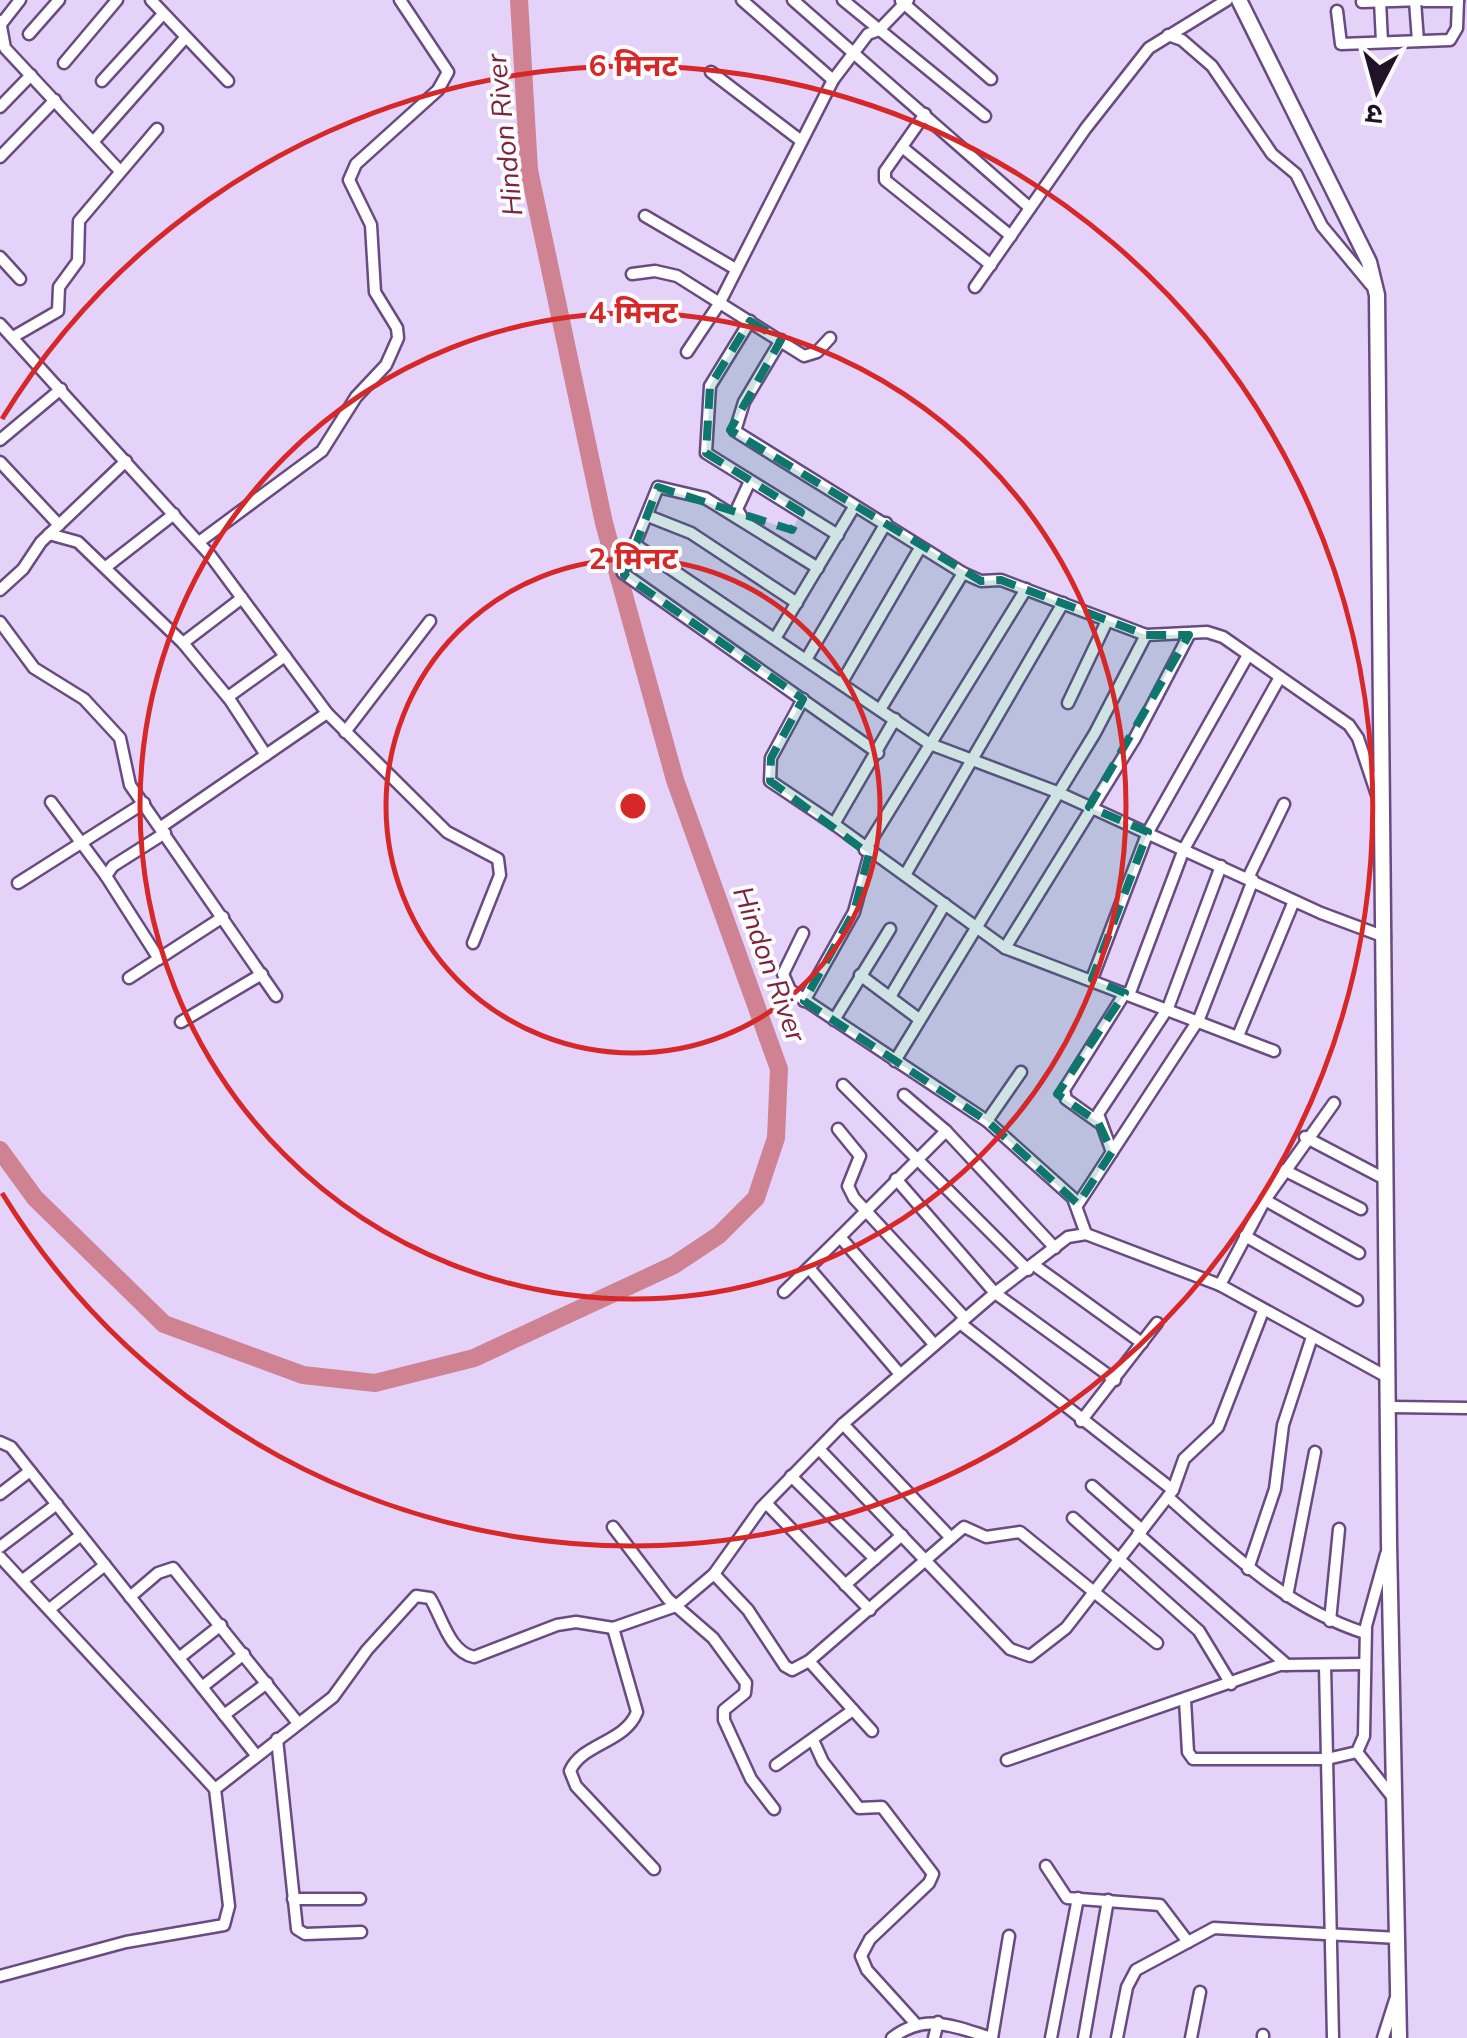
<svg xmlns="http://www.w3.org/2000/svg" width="1467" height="2038" viewBox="0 0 1467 2038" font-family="'Nunito Sans','Noto Sans Devanagari',sans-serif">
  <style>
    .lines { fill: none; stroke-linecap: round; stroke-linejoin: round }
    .river { stroke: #cf8291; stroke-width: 18 }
    .street-casing { stroke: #684b81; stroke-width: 15 }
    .secondary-casing { stroke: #684b81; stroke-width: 19 }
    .street { stroke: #fff; stroke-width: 10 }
    .secondary { stroke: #fff; stroke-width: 14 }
    .marked { fill: #0f766e; fill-opacity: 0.2; stroke: #0f766e; stroke-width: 8; stroke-dasharray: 20 12; stroke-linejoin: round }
    .ring { fill: none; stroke: #d62828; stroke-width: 5 }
    .labels { text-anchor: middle; stroke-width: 8; stroke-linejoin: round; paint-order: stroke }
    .water-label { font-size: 28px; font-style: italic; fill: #7e233d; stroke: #fcfcfc }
    .centre { fill: #d62828; stroke: #fcfcfc; stroke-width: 5 }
    .ring-label { font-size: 30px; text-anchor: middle; font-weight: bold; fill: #d62828; stroke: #fcfcfc; stroke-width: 8; stroke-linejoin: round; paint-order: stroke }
  </style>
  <rect width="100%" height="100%" fill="#e5d2f9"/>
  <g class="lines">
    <path class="river" d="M0,1150L35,1198L164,1324L303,1375L375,1383L474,1358L674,1265L719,1235L756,1198L776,1138L779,1069L675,780L604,523L529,170L519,0"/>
    <defs>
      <g id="street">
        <path d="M151,0L228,81"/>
        <path d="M742,0L833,80"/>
        <path d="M793,0L1030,208"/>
        <path d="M843,0L985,116"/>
        <path d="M901,1L991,79"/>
        <path d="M1380,1L1382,42"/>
        <path d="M1415,1L1418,41"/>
        <path d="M1424,1H1458"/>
        <path d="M1362,2L1424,0"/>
        <path d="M1337,11L1341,44L1450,40L1457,28L1458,0"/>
        <path d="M0,21L5,48L119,170"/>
        <path d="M2,23L20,0"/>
        <path d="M29,34L59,0"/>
        <path d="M1168,35L1182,40L1212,66L1272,154L1296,174L1322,226L1371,285"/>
        <path d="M64,63L117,0"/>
        <path d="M711,72L800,140"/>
        <path d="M102,81L163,14"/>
        <path d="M0,107L31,75"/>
        <path d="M925,114L885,171V180L991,265"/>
        <path d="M93,142L185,38"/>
        <path d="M902,147L1011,236"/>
        <path d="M0,157L55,100"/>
        <path d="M645,216L734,268"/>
        <path d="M0,257L20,279"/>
        <path d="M632,274L655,271L677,276L804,356L817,352L830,338"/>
        <path d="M975,287L1086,128L1149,48L1227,0"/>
        <path d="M750,321L710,386L706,453L838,535"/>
        <path d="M0,324L210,555L327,713L447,832L498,859L500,875L473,943"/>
        <path d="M13,337L58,311L59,287L78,261L79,221L157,129"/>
        <path d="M781,340L744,402L735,431L963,573"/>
        <path d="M687,352L719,304L833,80L868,34L879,30L908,0"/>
        <path d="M0,440L61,389"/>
        <path d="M0,462L59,525"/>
        <path d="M648,516L691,533L797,603"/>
        <path d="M741,516L737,509L750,481"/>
        <path d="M49,534L78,542L183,643L230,700L266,755"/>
        <path d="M199,542L322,451L356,397L386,365L398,338L397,328L375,292L371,225L349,180L356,164L438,90L448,72L400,0"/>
        <path d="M634,544L930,744L1057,792L1321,913L1385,937"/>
        <path d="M106,567L174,514"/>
        <path d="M818,568L705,498L658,487L623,573L878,753"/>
        <path d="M0,590L23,569L41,542L126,461"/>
        <path d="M0,622L34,668L84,699L120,738L130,785L276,996"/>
        <path d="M776,637L854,507"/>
        <path d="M183,643L242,598"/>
        <path d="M807,658L886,523"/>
        <path d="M842,682L920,548"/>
        <path d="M228,697L285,656"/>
        <path d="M803,699L771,758L770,781L834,824"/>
        <path d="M1068,703L1107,621"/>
        <path d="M881,708L963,573L981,581L1001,580L1146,635L1207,632L1223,637L1349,725L1358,738L1378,798"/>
        <path d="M895,719L834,824L1005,948L1274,1051"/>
        <path d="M345,732L430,621"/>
        <path d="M51,802L106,876"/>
        <path d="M161,827L327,713"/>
        <path d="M865,850L1026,589"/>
        <path d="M905,875L1063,603"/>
        <path d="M1248,878L1284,804"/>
        <path d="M18,883L144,803"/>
        <path d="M803,933L783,974L790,990L987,1121L1073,1198L1086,1234L1220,1285L1389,1378"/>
        <path d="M1005,948L1135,738L1189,635"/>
        <path d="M159,959L106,876L113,866L165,833"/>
        <path d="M860,975L919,1019"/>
        <path d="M129,978L223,917"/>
        <path d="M1092,979L1148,832L1248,655"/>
        <path d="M1129,995L1184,849L1280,677"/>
        <path d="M890,997L945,904"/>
        <path d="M804,1001L854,912L870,853"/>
        <path d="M834,1020L890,929"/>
        <path d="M181,1022L262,974"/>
        <path d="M1238,1036L1294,901"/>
        <path d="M895,1061L1095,733L1146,635"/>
        <path d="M843,1085L1028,1270"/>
        <path d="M904,1095L946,1131L1055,1248"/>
        <path d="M987,1121L1021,1072"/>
        <path d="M1098,1122L1066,1099L1064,1090L1125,993"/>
        <path d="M838,1129L860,1156L848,1186L854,1198L965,1318"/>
        <path d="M1305,1137L1387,1180"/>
        <path d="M1112,1152L1098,1114L1168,1008L1221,866"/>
        <path d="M1284,1170L1361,1209"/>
        <path d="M896,1179L995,1293L1115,1380"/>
        <path d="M1265,1200L1359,1253"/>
        <path d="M1078,1204L1199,1019L1253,880"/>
        <path d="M1245,1236L1357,1300"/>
        <path d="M1034,1265L1142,1343"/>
        <path d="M809,1268L899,1373"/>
        <path d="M1220,1285L1265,1200L1334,1103"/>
        <path d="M784,1292L840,1237"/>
        <path d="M960,1323L1173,1490"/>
        <path d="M933,1343L840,1237L946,1131"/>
        <path d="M1391,1407L1467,1408"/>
        <path d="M1081,1421L1157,1323"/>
        <path d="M843,1424L951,1538L809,1661L872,1731"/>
        <path d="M0,1442L11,1447L256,1755"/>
        <path d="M819,1449L1010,1649L1030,1656L1066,1628L1173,1490L1184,1459L1218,1427L1263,1311"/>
        <path d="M791,1476L875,1559"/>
        <path d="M1092,1486L1142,1530"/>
        <path d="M0,1494L30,1471"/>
        <path d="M1168,1497C1229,1551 1286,1608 1365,1633"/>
        <path d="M766,1503L870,1610"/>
        <path d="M1073,1518L1199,1631L1231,1684"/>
        <path d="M613,1527L668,1599L713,1638L746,1683L745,1693L724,1710V1720L751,1779L774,1809"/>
        <path d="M1138,1534L1287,1665"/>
        <path d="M951,1538L964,1527L986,1537L1020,1532L1157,1643"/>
        <path d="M0,1547L57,1504"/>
        <path d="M0,1557L215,1789"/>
        <path d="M1248,1569L1275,1489L1283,1425L1312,1337"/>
        <path d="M714,1574L748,1610L785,1666L792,1670L809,1661"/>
        <path d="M23,1580L81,1535"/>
        <path d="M845,1585L902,1535"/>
        <path d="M1287,1596L1315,1452"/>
        <path d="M130,1597L158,1573L173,1568L298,1723"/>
        <path d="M51,1608L105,1565"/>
        <path d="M1330,1621L1339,1529"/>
        <path d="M613,1628L637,1712C625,1743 582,1743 570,1771L576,1786L654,1869"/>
        <path d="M179,1658L221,1625"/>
        <path d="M1325,1665L1333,2038"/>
        <path d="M202,1687L244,1654"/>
        <path d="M1185,1700L1188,1752L1193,1759H1327L1357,1752L1364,1736L1366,1626L1386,1554"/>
        <path d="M224,1715L267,1683"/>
        <path d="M277,1739L297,1929L305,1934L361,1932"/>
        <path d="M813,1740L823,1762L859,1808L882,1807L933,1874L929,1883L870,1939L861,1956L867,1970L915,2023"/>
        <path d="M1357,1752L1394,1799"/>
        <path d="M1007,1760L1280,1665L1363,1664"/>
        <path d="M776,1765L853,1710"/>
        <path d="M1046,1866L1067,1898L1160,1905L1188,1942"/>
        <path d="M293,1899H360"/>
        <path d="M0,1976L126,1942L224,1925L229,1906L215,1789L333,1697L367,1650L416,1596L430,1598C442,1617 449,1652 474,1657L557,1625L576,1622L613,1628L676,1606L714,1574L761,1508L843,1424L995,1293L1068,1237L1086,1234"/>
        <path d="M892,2038C926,2012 955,2027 992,2038"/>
        <path d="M934,2038L938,2022"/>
        <path d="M992,2038L1009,1936"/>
        <path d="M1051,2038L1078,1898"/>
        <path d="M1084,2038L1108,1900"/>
        <path d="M1117,2038L1127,1987L1136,1970L1214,1928L1398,1938"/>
        <path d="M1191,2038L1200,1992"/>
        <path d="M1263,2038V2035"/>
        <path d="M1383,2038L1395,2000"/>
      </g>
      <path id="secondary" d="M1239,0L1369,262L1377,295L1389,1543L1399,2038"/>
    </defs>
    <use href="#street" class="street-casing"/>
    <use href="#secondary" class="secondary-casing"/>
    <use href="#street" class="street"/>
    <use href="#secondary" class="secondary"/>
  </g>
  <path class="marked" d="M750,321L781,340L730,430L981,581L1001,580L1146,635H1189L1089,807L1148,832L1092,979L1125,993L1057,1094L1098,1122L1112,1152L1078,1204L987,1121L804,1001L854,912L869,854L770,781L771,758L803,699L624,575L658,487L792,530L801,512L706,453L710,386Z"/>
  <g class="ring">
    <circle cx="633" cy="806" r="247"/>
    <circle cx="633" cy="806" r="493"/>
    <path d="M2 419A740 740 0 1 1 2 1193"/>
  </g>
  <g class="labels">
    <g class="water-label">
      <text transform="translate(504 135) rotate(-96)" y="10">Hindon River</text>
      <text transform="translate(770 964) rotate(70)" y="10">Hindon River</text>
    </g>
  </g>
  <circle cx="633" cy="806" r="15" class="centre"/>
  <g class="ring-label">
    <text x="633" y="76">6 मिनट</text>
    <text x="633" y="323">4 मिनट</text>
    <text x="633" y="569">2 मिनट</text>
  </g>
  <g transform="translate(1377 90) rotate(186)" stroke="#fcfcfc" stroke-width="8" paint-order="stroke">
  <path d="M0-8L18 38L0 25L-18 38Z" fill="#1f1229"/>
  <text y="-15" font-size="28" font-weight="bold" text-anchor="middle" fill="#1f1229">उ</text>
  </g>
</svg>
